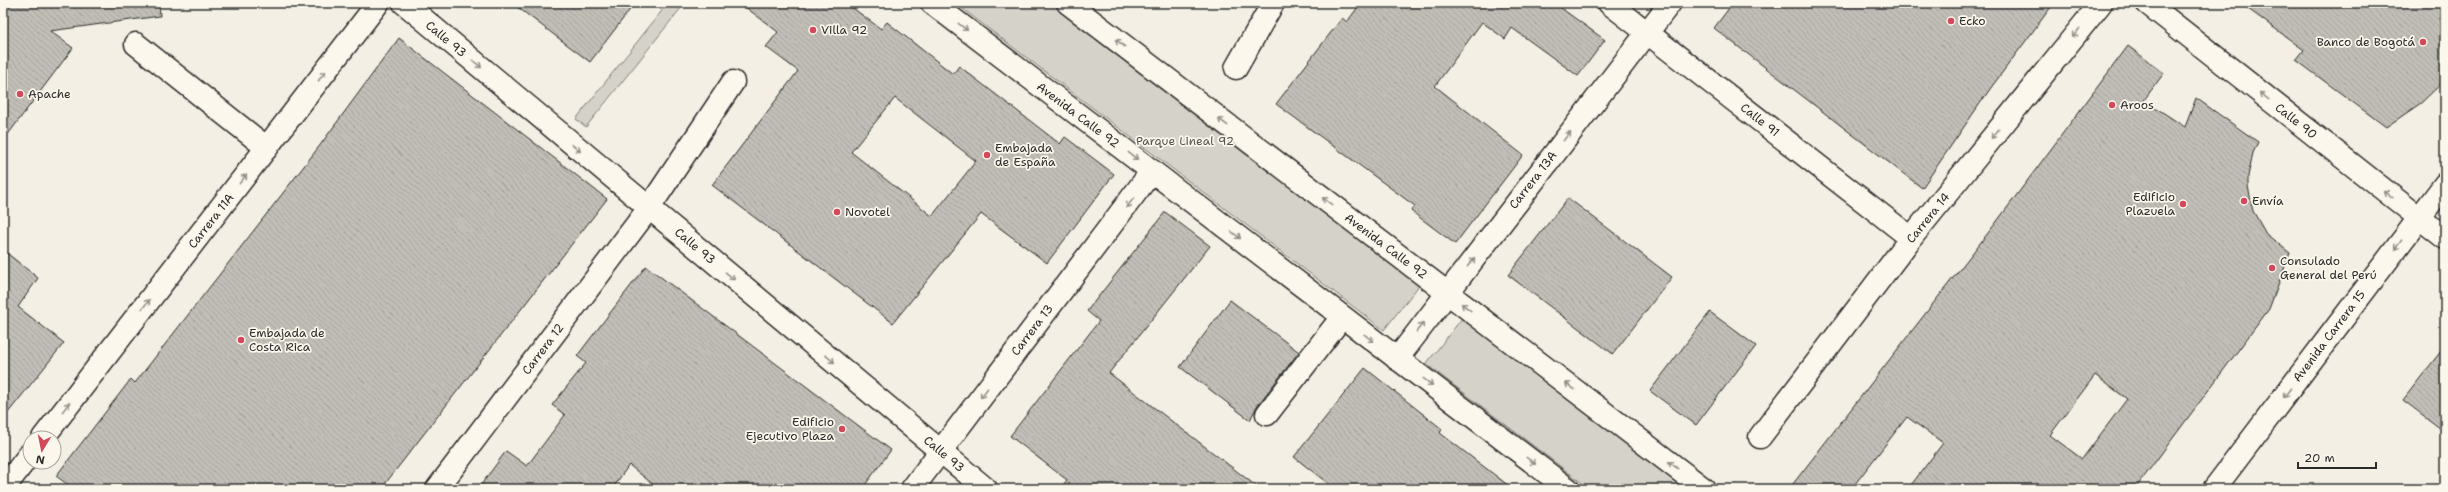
<svg xmlns="http://www.w3.org/2000/svg" width="2448" height="492" viewBox="0 0 2448 492" font-family="'Shantell Sans',sans-serif">
  <style>
    .park { fill: #d5d2c9; stroke: #807e7a }
    .building { fill: url(#building-back-hatch); stroke: #2b2b2b; fill-rule: evenodd }
    .lines { fill: none; stroke-linecap: round; stroke-linejoin: round }
    .minor-casing { stroke: #2b2b2b; stroke-width: 25 }
    .major-casing { stroke: #2b2b2b; stroke-width: 25 }
    .minor { stroke: #fbf7ec; stroke-width: 22 }
    .major { stroke: #fbf7ec; stroke-width: 22 }
    .oneway { stroke: #93918c }
    .poi-dot { fill: #d1495b; stroke: #fbf7ec; stroke-width: 1.5 }
    .labels { text-anchor: middle; stroke-width: 3.5; stroke-linejoin: round; paint-order: stroke }
    .poi-label { font-size: 12px; fill: #2b2b2b; stroke: #fbf7ec; text-anchor: start }
    .street-label { font-size: 12px; fill: #2b2b2b; stroke: #fbf7ec }
    .park-label { font-size: 12px; fill: #565552; stroke: #fbf7ec }
  </style>
  <defs>
    <pattern id="building-back-hatch" width="6" height="6" patternUnits="userSpaceOnUse"><rect width="6" height="6" fill="#c0beb6"/><path d="M-1 5l2 2M0 0l6 6M5-1l2 2" fill="none" stroke="#a5a39d"/></pattern>
  </defs>
  <rect width="100%" height="100%" fill="#f3efe4"/>
  <filter id="ink" filterUnits="userSpaceOnUse"><feTurbulence type="fractalNoise" baseFrequency=".025" numOctaves="2"/><feDisplacementMap in="SourceGraphic" scale="8" xChannelSelector="R" yChannelSelector="G"/><feConvolveMatrix kernelMatrix="1 2 1 2 8 2 1 2 1" color-interpolation-filters="sRGB"/></filter>
  <g filter="url(#ink)">
    <g class="park">
      <path d="M668,3H685L586,127L576,119Z"/>
      <path d="M955,3H1054L1420,284L1384,330Z"/>
      <path d="M1463,317L1688,489H1590L1426,364Z"/>
    </g>
    <g class="building">
      <path d="M3,3H159L160,16L50,31L73,48L3,141Z"/>
      <path d="M512,3H635L590,62Z"/>
      <path d="M740,3H846L881,29L887,22L953,74L959,66L1060,144L1065,137L1114,174L1047,263L981,214L893,323L712,185L798,71L766,47L778,32ZM895,98L976,161L932,216L851,152Z"/>
      <path d="M1361,3H1554L1605,40L1578,76L1512,28L1505,39L1482,22L1435,86L1523,155L1455,244L1411,211L1415,206L1276,104L1342,18L1347,22Z"/>
      <path d="M1733,3H2054L1990,89L1922,188L1714,28Z"/>
      <path d="M2240,3H2445V80L2421,103L2386,127L2296,60L2304,50Z"/>
      <path d="M399,38L607,199L381,489H74L56,476L131,379L135,383L318,148Z"/>
      <path d="M2128,46L2164,73L2144,100L2185,127L2196,98L2258,142L2253,153L2248,176V186L2253,211L2266,234L2290,253L2269,309L2135,489H1908L1943,443L1907,417L1851,489H1789L1995,224ZM2095,375L2127,399L2082,459L2050,435Z"/>
      <path d="M1568,198L1672,277L1613,354L1508,275Z"/>
      <path d="M1165,212L1210,246L1109,373L1260,489H1060L1067,480L1010,436L1099,321L1087,311Z"/>
      <path d="M3,250L38,278L18,307L64,343L3,419Z"/>
      <path d="M646,266L891,450L862,489H659L629,465L612,489H478L506,451L527,466L565,415L552,405L586,363L577,356Z"/>
      <path d="M1230,300L1299,352L1257,406L1250,420L1180,367Z"/>
      <path d="M1710,312L1756,346L1696,425L1650,391Z"/>
      <path d="M2445,346V432L2403,400Z"/>
      <path d="M1365,368L1442,429L1440,433L1513,489H1335L1294,457Z"/>
    </g>
    <g class="lines">
      <defs>
        <g id="minor">
          <path d="M404,3L986,489"/>
          <path d="M1609,3L1911,238"/>
          <path d="M2147,3L2445,238"/>
          <path d="M136,44L267,148"/>
          <path d="M1236,68L1273,3"/>
          <path d="M1397,359L1670,3"/>
          <path d="M1267,414L1342,317"/>
          <path d="M1760,437L1911,238L2101,3"/>
          <path d="M43,438L378,3"/>
          <path d="M3,489L30,454"/>
          <path d="M437,489L649,208L733,82"/>
          <path d="M912,489L1152,171"/>
        </g>
        <g id="major">
          <path d="M932,3L1568,489"/>
          <path d="M1068,3L1704,489"/>
          <path d="M2214,489L2445,184"/>
        </g>
      </defs>
      <use href="#minor" class="minor-casing"/>
      <use href="#major" class="major-casing"/>
      <use href="#minor" class="minor"/>
      <use href="#major" class="major"/>
    </g>
    <defs><path id="oneway-shaft" d="M-6 0H5M1.5-3L5.5 0L1.5 3" fill="none" stroke-width="1.6" stroke-linecap="round" stroke-linejoin="round"/></defs>
    <g class="oneway">
      <use href="#oneway-shaft" transform="translate(963 27) rotate(37)"/>
      <use href="#oneway-shaft" transform="translate(2076 33) rotate(129)"/>
      <use href="#oneway-shaft" transform="translate(1120 43) rotate(-142)"/>
      <use href="#oneway-shaft" transform="translate(477 64) rotate(40)"/>
      <use href="#oneway-shaft" transform="translate(322 76) rotate(-53)"/>
      <use href="#oneway-shaft" transform="translate(2264 96) rotate(-142)"/>
      <use href="#oneway-shaft" transform="translate(1223 122) rotate(-143)"/>
      <use href="#oneway-shaft" transform="translate(1995 134) rotate(129)"/>
      <use href="#oneway-shaft" transform="translate(1567 136) rotate(-52)"/>
      <use href="#oneway-shaft" transform="translate(576 148) rotate(39)"/>
      <use href="#oneway-shaft" transform="translate(1133 156) rotate(37)"/>
      <use href="#oneway-shaft" transform="translate(243 179) rotate(-52)"/>
      <use href="#oneway-shaft" transform="translate(2388 194) rotate(-142)"/>
      <use href="#oneway-shaft" transform="translate(1327 201) rotate(-143)"/>
      <use href="#oneway-shaft" transform="translate(1130 203) rotate(127)"/>
      <use href="#oneway-shaft" transform="translate(1236 235) rotate(38)"/>
      <use href="#oneway-shaft" transform="translate(2398 245) rotate(127)"/>
      <use href="#oneway-shaft" transform="translate(1471 262) rotate(-52)"/>
      <use href="#oneway-shaft" transform="translate(730 276) rotate(40)"/>
      <use href="#oneway-shaft" transform="translate(146 304) rotate(-52)"/>
      <use href="#oneway-shaft" transform="translate(1466 307) rotate(-143)"/>
      <use href="#oneway-shaft" transform="translate(1420 327) rotate(-53)"/>
      <use href="#oneway-shaft" transform="translate(1369 338) rotate(37)"/>
      <use href="#oneway-shaft" transform="translate(830 359) rotate(40)"/>
      <use href="#oneway-shaft" transform="translate(1428 382) rotate(37)"/>
      <use href="#oneway-shaft" transform="translate(1570 386) rotate(-143)"/>
      <use href="#oneway-shaft" transform="translate(984 393) rotate(127)"/>
      <use href="#oneway-shaft" transform="translate(2287 393) rotate(127)"/>
      <use href="#oneway-shaft" transform="translate(66 407) rotate(-52)"/>
      <use href="#oneway-shaft" transform="translate(1531 461) rotate(37)"/>
      <use href="#oneway-shaft" transform="translate(1673 465) rotate(-143)"/>
    </g>
  </g>
  <g class="poi-dot">
    <circle cx="1951" cy="21" r="4"/>
    <circle cx="813" cy="30" r="4"/>
    <circle cx="2423" cy="42" r="4"/>
    <circle cx="20" cy="94" r="4"/>
    <circle cx="2112" cy="105" r="4"/>
    <circle cx="987" cy="155" r="4"/>
    <circle cx="2244" cy="201" r="4"/>
    <circle cx="2183" cy="204" r="4"/>
    <circle cx="837" cy="212" r="4"/>
    <circle cx="2272" cy="268" r="4"/>
    <circle cx="241" cy="340" r="4"/>
    <circle cx="842" cy="429" r="4"/>
  </g>
  <g class="labels">
    <g class="poi-label">
      <text x="1959" y="25">Ecko</text>
      <text x="821" y="34">Villa 92</text>
      <text x="2415" y="46" text-anchor="end">Banco de Bogotá</text>
      <text x="28" y="98">Apache</text>
      <text x="2120" y="109">Aroos</text>
      <text x="995" y="152">Embajada<tspan x="995" dy="14">de España</tspan></text>
      <text x="2175" y="201" text-anchor="end">Edificio<tspan x="2175" dy="14">Plazuela</tspan></text>
      <text x="2252" y="205">Envía</text>
      <text x="845" y="216">Novotel</text>
      <text x="2280" y="265">Consulado<tspan x="2280" dy="14">General del Perú</tspan></text>
      <text x="249" y="337">Embajada de<tspan x="249" dy="14">Costa Rica</tspan></text>
      <text x="834" y="426" text-anchor="end">Edificio<tspan x="834" dy="14">Ejecutivo Plaza</tspan></text>
    </g>
    <g class="street-label">
      <text transform="translate(446 39) rotate(40)" y="4">Calle 93</text>
      <text transform="translate(1078 115) rotate(37)" y="4">Avenida Calle 92</text>
      <text transform="translate(1760 120) rotate(38)" y="4">Calle 91</text>
      <text transform="translate(2296 121) rotate(38)" y="4">Calle 90</text>
      <text transform="translate(1533 180) rotate(-52)" y="4">Carrera 13A</text>
      <text transform="translate(1928 218) rotate(-51)" y="4">Carrera 14</text>
      <text transform="translate(211 221) rotate(-52)" y="4">Carrera 11A</text>
      <text transform="translate(695 246) rotate(40)" y="4">Calle 93</text>
      <text transform="translate(1386 246) rotate(37)" y="4">Avenida Calle 92</text>
      <text transform="translate(1032 330) rotate(-53)" y="4">Carrera 13</text>
      <text transform="translate(2329 336) rotate(-53)" y="4">Avenida Carrera 15</text>
      <text transform="translate(543 349) rotate(-53)" y="4">Carrera 12</text>
      <text transform="translate(944 454) rotate(40)" y="4">Calle 93</text>
    </g>
    <g class="park-label">
      <text x="1185" y="145">Parque Lineal 92</text>
    </g>
  </g>
  <rect width="2448" height="492" fill="none" stroke="#fbf7ec" stroke-width="16"/>
  <rect x="8" y="8" width="2432" height="476" fill="none" stroke="#2b2b2b" stroke-width="1.5" filter="url(#ink)"/>
  <g transform="translate(42 450) rotate(190)"><circle r="19" fill="#fbf7ec" stroke="#a8a59f"/>
  <path d="M0-3L7 15L0 10L-7 15Z" fill="#d1495b"/>
  <text y="-6" font-size="11" font-weight="bold" text-anchor="middle" fill="#2b2b2b">N</text>
  </g>
  <path d="M2298 462v6h78v-6" fill="none" stroke="#2b2b2b" stroke-width="2"/>
  <text x="2304" y="462" font-size="12" fill="#2b2b2b" stroke="#fbf7ec" stroke-width="3" paint-order="stroke">20 m</text>
</svg>
